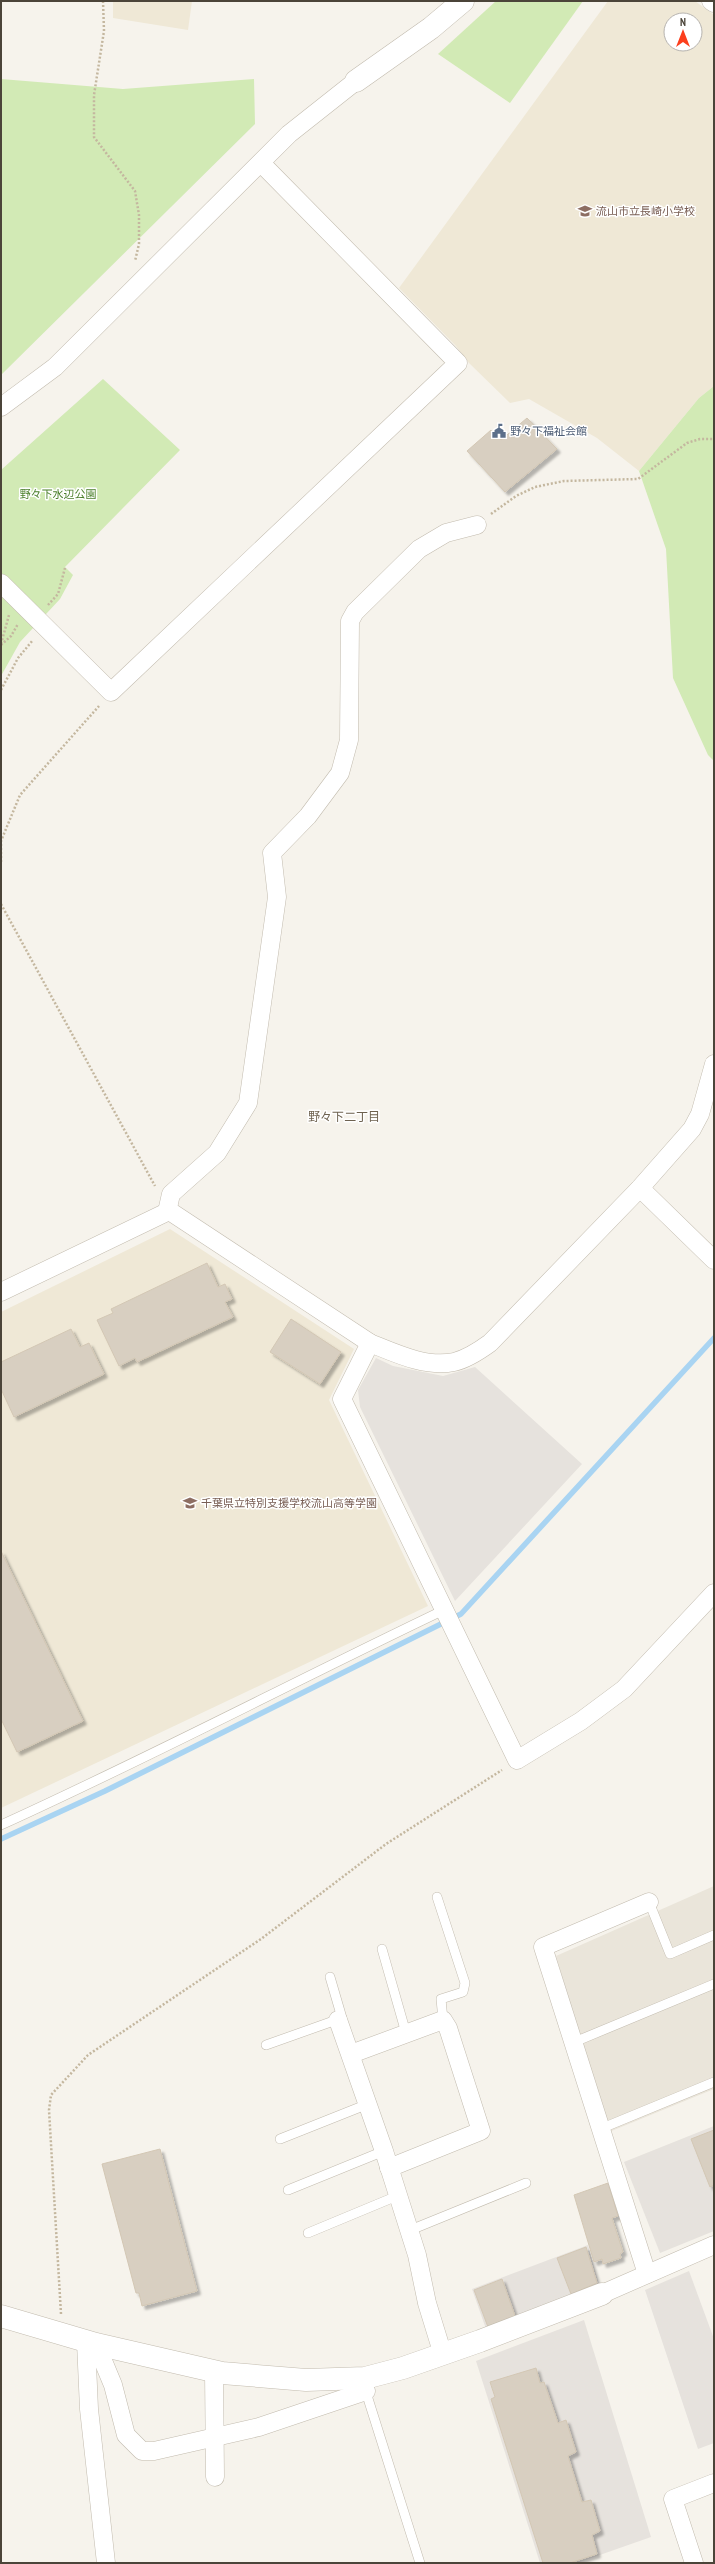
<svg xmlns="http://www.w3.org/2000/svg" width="715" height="2564" viewBox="0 0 715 2564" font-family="'PT Sans Narrow','Noto Sans JP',sans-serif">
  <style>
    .residential { fill: #eae5da }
    .industrial { fill: #e6e2dd }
    .education { fill: #efe8d6; fill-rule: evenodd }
    .green { fill: #d2eab5 }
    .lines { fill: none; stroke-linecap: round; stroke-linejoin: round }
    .stream { stroke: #a9d4f2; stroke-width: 5.5 }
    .building { fill: #d8cfc1; stroke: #d3c7b4; filter: url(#shadow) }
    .service-casing { stroke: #c2bbae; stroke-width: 10 }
    .minor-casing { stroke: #c2bbae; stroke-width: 19 }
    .tertiary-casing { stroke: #c2bbae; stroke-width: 23 }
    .path { stroke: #c4b79f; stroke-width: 2.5; stroke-dasharray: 2 2; stroke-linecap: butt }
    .service { stroke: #fff; stroke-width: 9 }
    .minor { stroke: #fff; stroke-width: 18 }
    .tertiary { stroke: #fff; stroke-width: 22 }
    .labels { text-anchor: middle; stroke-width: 3; stroke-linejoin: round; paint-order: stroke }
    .education-label { font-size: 11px; fill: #785e54; stroke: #fff; text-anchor: start }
    .service-label { font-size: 11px; fill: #4e5e75; stroke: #fff; text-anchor: start }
    .park-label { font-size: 11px; fill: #4a7f2a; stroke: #fff }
    .neighbourhood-label { font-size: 12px; fill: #6e6250; stroke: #fff }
  </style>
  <defs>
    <filter id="shadow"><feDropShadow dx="3.5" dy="3.5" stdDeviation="1" flood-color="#0004"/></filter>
  </defs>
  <rect width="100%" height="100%" fill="#f6f3ec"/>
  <path class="residential" d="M714,1886V2089L609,2132L556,1956Z"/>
  <g class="industrial">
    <path d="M376,1358L393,1366L443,1376L475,1367L582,1464L455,1601L360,1407L358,1390Z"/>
    <path d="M714,2126V2231L660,2253L624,2162Z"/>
    <path d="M588,2245L599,2284L486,2329L472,2289Z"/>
    <path d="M689,2271L714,2339V2443L698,2449L645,2290Z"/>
    <path d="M584,2320L651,2537L577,2563H540L476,2361Z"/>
  </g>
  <g class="education">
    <path d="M113,1H192L188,30L113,18Z"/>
    <path d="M608,1H695L714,15V386L699,398L639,471L597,438L529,399L510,403L469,363L456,346L399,288ZM671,20H695V44H671Z"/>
    <path d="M170,1229L354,1349L329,1400L428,1606L1,1808V1312Z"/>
  </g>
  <g class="green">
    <path d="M496,1H583L510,103L438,54Z"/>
    <path d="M1,79L123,89L254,79L255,124L1,375Z"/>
    <path d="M103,379L180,450L65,567L73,575L60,599L20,642L1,676V470Z"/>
    <path d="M714,386V761L708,755L673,678L666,549L639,471L699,398Z"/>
  </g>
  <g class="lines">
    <path class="stream" d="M1,1839L105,1791L461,1614L714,1338"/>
  </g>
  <g class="building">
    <path d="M527,418L557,449L505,492L467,451L491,430L501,440Z"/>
    <path d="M207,1263L218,1287L225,1284L232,1299L225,1302L233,1317L137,1362L135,1358L119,1366L97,1320L113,1313L111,1309Z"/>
    <path d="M291,1319L341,1352L320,1384L270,1352Z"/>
    <path d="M71,1329L80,1347L89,1343L104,1374L14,1417L1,1389V1362Z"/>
    <path d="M1,1551L83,1721L17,1752L1,1719Z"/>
    <path d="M714,2130V2185L710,2187L691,2139Z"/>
    <path d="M160,2149L197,2291L142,2306L139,2293H136L102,2164Z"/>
    <path d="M608,2183L618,2216L612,2218L623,2252L620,2254L621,2258L603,2264L602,2259L594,2262L574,2195Z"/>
    <path d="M586,2247L597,2283L571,2294L557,2258Z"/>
    <path d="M502,2279L515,2316L488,2327L474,2290Z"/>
    <path d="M536,2368L540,2383L544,2382L558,2423L566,2420L576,2452L568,2456L582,2502L591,2500L600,2531L592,2535L597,2554L570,2563H543L491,2399L495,2397L490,2382Z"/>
  </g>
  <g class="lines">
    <defs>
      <g id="service">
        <path d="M1,1825C151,1757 297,1680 446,1609"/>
        <path d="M437,1897L465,1983L463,1992L441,1999L443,2020"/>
        <path d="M649,1902L670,1954L714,1935"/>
        <path d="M382,1949L406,2033"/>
        <path d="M572,2043L714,1984"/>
        <path d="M266,2045L342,2018L330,1977"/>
        <path d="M600,2129L714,2082"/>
        <path d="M280,2139L368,2104"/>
        <path d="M288,2190L384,2151"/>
        <path d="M408,2231L526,2183"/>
        <path d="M308,2233L397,2196"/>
        <path d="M365,2389L420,2563"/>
      </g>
      <g id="minor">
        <path d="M711,1L714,3"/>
        <path d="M1,407L55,367L289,134L356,81"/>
        <path d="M1,583L111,692L458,363L261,163"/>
        <path d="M640,1188L714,1260"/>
        <path d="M167,1212L171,1194L217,1153L248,1103L277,897L272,853L308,816L340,773L349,740L350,621L355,612L419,549L446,533L477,525"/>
        <path d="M1,1292L167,1212H171L370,1343C395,1353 426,1368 454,1362C467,1359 479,1351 490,1343L640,1188L692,1129L700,1114L714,1064"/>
        <path d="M370,1343L342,1399L517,1760L581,1721L624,1689L714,1593"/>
        <path d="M338,2020L384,2151L417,2255L427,2303L443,2355"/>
        <path d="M351,2054L443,2020L448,2028L481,2131L389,2168"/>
        <path d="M647,2274L543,1947L649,1902"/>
        <path d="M602,2294L714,2245"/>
        <path d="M86,2342L89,2409L106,2563"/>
        <path d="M96,2344L113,2385L126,2435L142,2451H154L259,2427L366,2391"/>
        <path d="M214,2371L215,2477"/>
        <path d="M694,2563L673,2499L714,2483"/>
      </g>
      <g id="tertiary">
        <path d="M356,81L431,28L463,1"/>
        <path d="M1,2316L96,2344L222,2373L306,2380L365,2378L403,2368L480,2341L602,2294"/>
      </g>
    </defs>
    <use href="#service" class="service-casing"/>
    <use href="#minor" class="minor-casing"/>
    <use href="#tertiary" class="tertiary-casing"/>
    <g class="path">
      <path d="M103,1L104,31L94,95V137L135,191L139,215V244L135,261"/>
      <path d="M491,514L516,496L535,487L564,481L638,479L687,443L700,439H714"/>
      <path d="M48,605L58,594L65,568"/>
      <path d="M1,644L9,615"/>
      <path d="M1,645L11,636L18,624"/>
      <path d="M1,690L18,658L33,640"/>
      <path d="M1,862V841L20,795L99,706"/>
      <path d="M1,904L155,1186"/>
      <path d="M61,2314L49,2110L51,2095L88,2055L261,1939L386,1844L502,1770"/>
    </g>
    <use href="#service" class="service"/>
    <use href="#minor" class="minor"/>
    <use href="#tertiary" class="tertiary"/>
  </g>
  <defs>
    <symbol id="school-bare" viewBox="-9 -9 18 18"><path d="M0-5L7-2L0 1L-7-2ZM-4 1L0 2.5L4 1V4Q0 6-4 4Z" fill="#8d6e63" stroke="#fff" stroke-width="2.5" paint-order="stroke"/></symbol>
    <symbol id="civic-bare" viewBox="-9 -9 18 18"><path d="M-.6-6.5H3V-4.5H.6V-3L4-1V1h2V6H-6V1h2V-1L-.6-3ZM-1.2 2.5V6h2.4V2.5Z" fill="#5c6f8a" stroke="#fff" stroke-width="2.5" paint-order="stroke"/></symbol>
  </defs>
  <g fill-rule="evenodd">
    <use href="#school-bare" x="575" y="201" width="20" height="20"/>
    <use href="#civic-bare" x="489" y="421" width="20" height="20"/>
    <use href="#school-bare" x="180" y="1493" width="20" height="20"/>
  </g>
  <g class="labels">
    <g class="education-label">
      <text x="596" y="215">流山市立長崎小学校</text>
      <text x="201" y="1507">千葉県立特別支援学校流山高等学園</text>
    </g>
    <g class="service-label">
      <text x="510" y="435">野々下福祉会館</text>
    </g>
    <g class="park-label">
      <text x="58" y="498">野々下水辺公園</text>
    </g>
    <g class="neighbourhood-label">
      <text x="344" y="1121">野々下二丁目</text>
    </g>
  </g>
  <rect width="715" height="2564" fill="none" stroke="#4b4439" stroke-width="4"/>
  <g transform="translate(683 32)"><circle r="19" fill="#ffffff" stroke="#b7b4b0"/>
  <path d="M0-3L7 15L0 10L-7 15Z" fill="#fc3f1d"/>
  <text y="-6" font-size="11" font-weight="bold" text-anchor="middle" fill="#4b4439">N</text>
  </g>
</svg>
